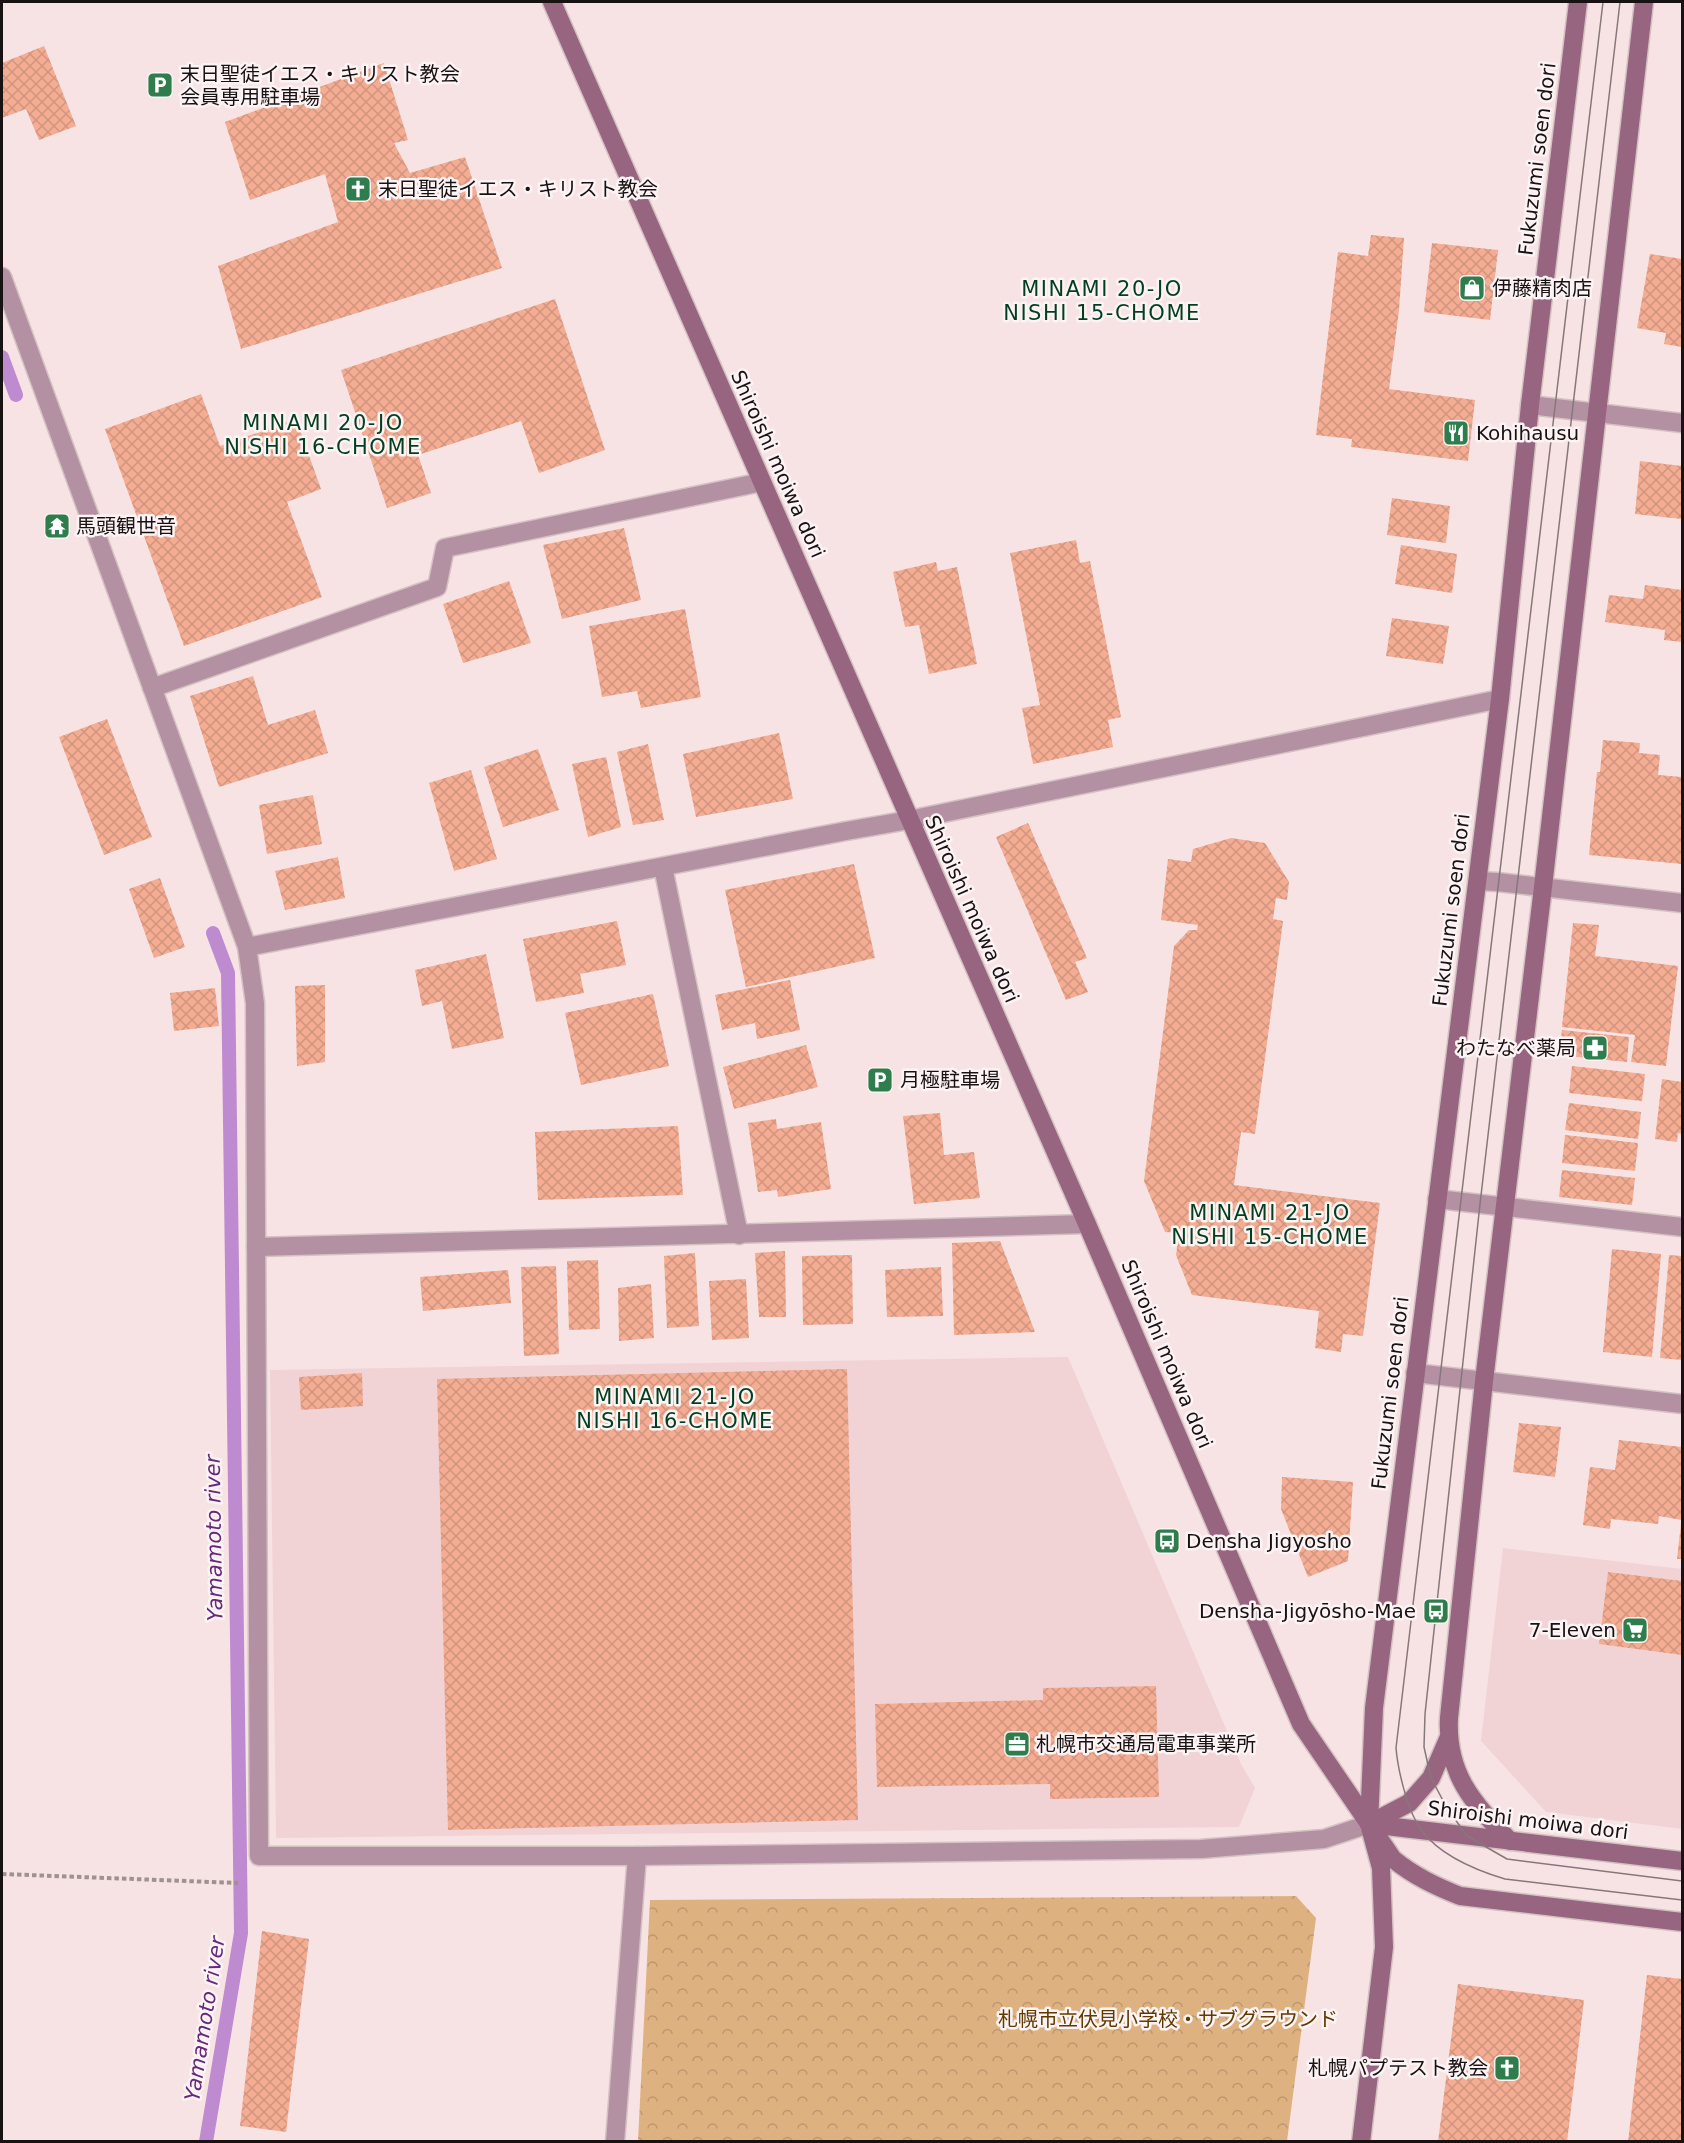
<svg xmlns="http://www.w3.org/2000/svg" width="1684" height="2143" viewBox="0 0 1684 2143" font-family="'DejaVu Sans','Noto Sans JP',sans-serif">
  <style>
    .built { fill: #f1d3d5 }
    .forest { fill: url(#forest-crowns) }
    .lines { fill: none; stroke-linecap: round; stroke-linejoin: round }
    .stream { stroke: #be8bd0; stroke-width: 14 }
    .building { fill: url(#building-cross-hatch) }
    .lane-casing { stroke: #d4c2c3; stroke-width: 21 }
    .street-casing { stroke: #d4c2c3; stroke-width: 21 }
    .secondary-casing { stroke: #d4c2c3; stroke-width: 21 }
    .path { stroke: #9f9091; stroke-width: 4; stroke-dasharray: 4.5 3; stroke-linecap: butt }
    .lane { stroke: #b490a3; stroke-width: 18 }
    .street { stroke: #b490a3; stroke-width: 18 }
    .secondary { stroke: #986581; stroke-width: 18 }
    .tram { stroke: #867879; stroke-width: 1.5 }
    .labels { text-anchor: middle; stroke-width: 5; stroke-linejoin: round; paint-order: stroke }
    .poi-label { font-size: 20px; fill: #191213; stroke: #fcf3f4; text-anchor: start }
    .street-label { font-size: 20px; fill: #191213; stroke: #fcf3f4 }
    .park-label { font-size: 20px; fill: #613a00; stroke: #fcf3f4 }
    .neighbourhood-label { font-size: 21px; letter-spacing: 1.5px; fill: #033e1e; stroke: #fcf3f4 }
    .water-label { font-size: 21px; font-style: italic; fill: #67287b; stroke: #fcf3f4 }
  </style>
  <defs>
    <pattern id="forest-crowns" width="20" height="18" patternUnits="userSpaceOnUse" patternTransform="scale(1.5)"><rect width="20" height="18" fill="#deb180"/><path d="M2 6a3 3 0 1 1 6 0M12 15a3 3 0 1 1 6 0" fill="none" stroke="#be976e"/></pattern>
    <pattern id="building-cross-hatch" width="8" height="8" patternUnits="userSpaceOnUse" patternTransform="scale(1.5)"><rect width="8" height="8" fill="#f4ad93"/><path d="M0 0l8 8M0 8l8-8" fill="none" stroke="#d1947e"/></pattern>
  </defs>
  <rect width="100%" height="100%" fill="#f8e3e4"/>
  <g class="built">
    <path d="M1068,1357L1241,1764L1255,1788L1239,1827L276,1838L270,1370Z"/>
    <path d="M1503,1548L1682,1569V1829L1546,1812L1481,1741Z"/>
  </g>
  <path class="forest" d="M1296,1896L1316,1918L1287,2141H638L650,1900Z"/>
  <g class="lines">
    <g class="stream">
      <path d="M2,357L16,395"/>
      <path d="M206,2142L241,1933L228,973L213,933"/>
    </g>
  </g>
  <g class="building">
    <path d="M44,46L76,126L39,140L26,109L2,118V63Z"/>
    <path d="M384,63L408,140L394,143L410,173L465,157L502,268L241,349L218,266L338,222L325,174L250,200L225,122Z"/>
    <path d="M1371,235L1404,238L1399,310L1389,389L1475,400L1468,461L1351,447L1352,439L1316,435L1338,252L1368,256Z"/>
    <path d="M1432,243L1498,250L1490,320L1424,312Z"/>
    <path d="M1650,254L1682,259V347L1664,344L1666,333L1637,328Z"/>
    <path d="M555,299L605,450L539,473L521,421L418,455L431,493L387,508L341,370Z"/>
    <path d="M201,394L220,446L296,419L321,489L287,502L322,597L184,646L105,429Z"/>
    <path d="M1640,461L1682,466V519L1635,514Z"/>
    <path d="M1392,498L1450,506L1446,543L1387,535Z"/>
    <path d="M624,528L641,600L562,619L543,545Z"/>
    <path d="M1076,540L1080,563L1090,561L1121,717L1108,720L1113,747L1033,764L1022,708L1040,705L1010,553Z"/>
    <path d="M1401,545L1457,554L1452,593L1395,584Z"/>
    <path d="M936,562L938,571L957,567L977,664L929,674L919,625L905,627L893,572Z"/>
    <path d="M509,581L531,643L463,663L443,604Z"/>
    <path d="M1645,585L1682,590V642L1664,640L1665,630L1605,622L1609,595L1643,599Z"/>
    <path d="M685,609L701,697L641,708L637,691L602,697L589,626Z"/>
    <path d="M1392,618L1449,626L1443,664L1386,656Z"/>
    <path d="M253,676L268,725L315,710L328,753L219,787L190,696Z"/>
    <path d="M107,719L152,837L104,855L59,737Z"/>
    <path d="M779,733L793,799L696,817L683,754Z"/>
    <path d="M1603,740L1640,743L1639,753L1660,755L1658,775L1682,777V864L1589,855L1597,772H1600Z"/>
    <path d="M648,744L664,820L633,825L617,752Z"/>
    <path d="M538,749L559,810L503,827L484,767Z"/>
    <path d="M606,757L621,827L588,837L572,764Z"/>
    <path d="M471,770L497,859L454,871L429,783Z"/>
    <path d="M313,795L322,844L267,854L259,805Z"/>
    <path d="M1028,823L1087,958L1075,962L1088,992L1066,1000L996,837Z"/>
    <path d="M1231,838L1265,843L1289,882L1287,900L1276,898L1273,919L1283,921L1255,1134L1241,1132L1234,1185L1380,1203L1363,1336L1343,1334L1341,1352L1315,1348L1319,1311L1192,1295L1176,1255L1179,1233L1165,1232L1144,1181L1174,946L1189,930H1197L1198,925L1161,920L1168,859L1191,862L1193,849Z"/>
    <path d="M338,857L345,898L285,910L275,871Z"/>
    <path d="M854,864L875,958L746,987L725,890Z"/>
    <path d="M160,878L185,947L154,958L129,889Z"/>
    <path d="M617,921L626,965L580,974L584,993L536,1002L523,939Z"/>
    <path d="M1573,923L1599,925L1595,956L1678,966L1666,1066L1631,1062L1635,1035L1562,1027Z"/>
    <path d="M486,954L504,1038L452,1049L442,1001L422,1006L415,970Z"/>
    <path d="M790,980L800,1030L757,1039L755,1023L722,1030L715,995Z"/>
    <path d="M325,985V1062L297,1066L295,986Z"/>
    <path d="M215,988L219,1026L174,1031L170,993Z"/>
    <path d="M653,994L669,1066L581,1085L565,1013Z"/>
    <path d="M1562,1030L1629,1037L1627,1062L1559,1055Z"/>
    <path d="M806,1045L818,1087L734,1109L723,1067Z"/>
    <path d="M1572,1066L1645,1074L1642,1101L1569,1093Z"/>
    <path d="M1662,1079L1682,1082V1134L1678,1133L1677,1142L1655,1139Z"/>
    <path d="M1569,1103L1641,1112L1638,1139L1565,1130Z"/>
    <path d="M940,1113L944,1155L974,1152L980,1198L914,1204L903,1116Z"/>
    <path d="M776,1119L777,1129L821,1122L831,1189L778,1197L777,1190L758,1192L748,1123Z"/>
    <path d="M678,1126L683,1195L538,1200L535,1132Z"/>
    <path d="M1565,1135L1638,1143L1635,1171L1562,1163Z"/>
    <path d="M1562,1170L1635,1178L1632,1205L1559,1197Z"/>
    <path d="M1000,1241L1035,1332L954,1335L952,1243Z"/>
    <path d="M1612,1249L1661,1254L1652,1357L1603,1352Z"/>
    <path d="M785,1251L786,1317H759L755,1253Z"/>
    <path d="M695,1253L699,1326L667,1328L664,1256Z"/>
    <path d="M852,1255L853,1324L803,1325L802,1256Z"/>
    <path d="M1669,1255L1682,1256V1360L1660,1358Z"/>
    <path d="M598,1260L600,1329L569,1330L567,1261Z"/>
    <path d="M556,1266L559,1354L524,1356L521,1267Z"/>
    <path d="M941,1267L943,1316L887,1317L885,1270Z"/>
    <path d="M508,1270L511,1303L423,1311L420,1277Z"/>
    <path d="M746,1279L749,1338L712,1340L709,1281Z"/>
    <path d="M651,1284L654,1338L619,1341L618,1288Z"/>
    <path d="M847,1369L858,1820L448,1830L437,1379Z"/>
    <path d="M362,1373L363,1406L301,1410L299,1377Z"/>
    <path d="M1519,1423L1561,1427L1555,1477L1513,1472Z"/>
    <path d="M1619,1440L1682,1447V1520L1659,1516L1658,1524L1611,1519L1610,1529L1583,1525L1590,1467L1615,1470Z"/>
    <path d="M1282,1477L1353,1482L1348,1561L1308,1577L1281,1509Z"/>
    <path d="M1681,1524H1682V1559H1677Z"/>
    <path d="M1608,1572L1682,1581V1655L1599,1644Z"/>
    <path d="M1156,1686L1159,1797L1050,1799V1784L877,1787L875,1704L1043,1700V1688Z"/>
    <path d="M262,1931L309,1939L286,2132L240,2126Z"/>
    <path d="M1647,1975L1682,1979V2142H1628Z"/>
    <path d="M1458,1984L1584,2000L1567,2142H1438Z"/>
  </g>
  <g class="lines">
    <defs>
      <path id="lane" d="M152,688L437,587L445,548L762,482"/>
      <g id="street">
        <path d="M2,277L247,947L255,1003L259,1856H637L1201,1849L1324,1839L1369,1824"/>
        <path d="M1530,405L1682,423"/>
        <path d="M663,867L739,1235"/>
        <path d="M1478,881L1497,882L1682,903"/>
        <path d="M247,947L846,831L909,820L1500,699"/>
        <path d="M1437,1199L1682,1227"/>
        <path d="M256,1247L1087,1224"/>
        <path d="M1415,1373L1682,1404"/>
        <path d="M615,2142L637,1856"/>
      </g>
      <g id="secondary">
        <path d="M552,2L1087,1224L1301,1724L1393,1859C1414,1876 1435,1886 1460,1896L1682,1922"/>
        <path d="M1369,1824L1682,1861"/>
        <path d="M1369,1824L1409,1803L1431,1778L1448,1739"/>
        <path d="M1510,1841C1473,1803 1446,1774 1449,1718L1484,1381L1543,887L1644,2"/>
        <path d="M1361,2142L1384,1947L1381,1868L1369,1824L1374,1708L1500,699L1530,405L1578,2"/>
      </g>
    </defs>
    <use href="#lane" class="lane-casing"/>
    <use href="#street" class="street-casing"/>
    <use href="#secondary" class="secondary-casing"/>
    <path class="path" d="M2,1874L238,1883"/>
    <use href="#lane" class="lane"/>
    <use href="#street" class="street"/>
    <use href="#secondary" class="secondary"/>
    <g class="tram">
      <path d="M1603,2L1396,1748C1398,1771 1408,1813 1422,1831C1441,1856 1475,1870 1505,1879L1682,1900"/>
      <path d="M1620,2L1480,1204L1425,1714L1424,1747L1431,1778L1447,1808L1467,1836L1507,1859L1682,1881"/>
    </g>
  </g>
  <defs>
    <symbol id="parking-square" viewBox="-11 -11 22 22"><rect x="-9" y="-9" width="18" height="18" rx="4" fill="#2f7d4c" stroke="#fcf3f4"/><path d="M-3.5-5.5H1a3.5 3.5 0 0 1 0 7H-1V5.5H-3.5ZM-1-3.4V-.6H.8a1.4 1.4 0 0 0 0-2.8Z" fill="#fff"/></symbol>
    <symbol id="church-square" viewBox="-11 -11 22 22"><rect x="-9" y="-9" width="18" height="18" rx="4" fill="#2f7d4c" stroke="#fcf3f4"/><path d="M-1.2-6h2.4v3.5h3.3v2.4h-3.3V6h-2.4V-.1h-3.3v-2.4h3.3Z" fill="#fff"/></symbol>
    <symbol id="shop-square" viewBox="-11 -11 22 22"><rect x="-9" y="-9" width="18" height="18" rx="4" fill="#2f7d4c" stroke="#fcf3f4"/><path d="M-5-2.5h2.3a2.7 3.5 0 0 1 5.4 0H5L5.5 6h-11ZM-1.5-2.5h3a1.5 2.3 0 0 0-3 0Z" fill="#fff"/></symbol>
    <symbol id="restaurant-square" viewBox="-11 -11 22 22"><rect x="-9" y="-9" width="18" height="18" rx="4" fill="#2f7d4c" stroke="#fcf3f4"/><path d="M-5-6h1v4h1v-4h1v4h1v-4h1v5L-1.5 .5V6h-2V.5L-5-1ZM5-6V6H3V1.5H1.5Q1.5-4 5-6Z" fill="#fff"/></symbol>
    <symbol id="temple-square" viewBox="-11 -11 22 22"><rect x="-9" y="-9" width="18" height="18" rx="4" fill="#2f7d4c" stroke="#fcf3f4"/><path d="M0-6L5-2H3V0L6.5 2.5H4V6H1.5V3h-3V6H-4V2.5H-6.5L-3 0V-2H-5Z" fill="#fff"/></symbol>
    <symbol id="pharmacy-square" viewBox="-11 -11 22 22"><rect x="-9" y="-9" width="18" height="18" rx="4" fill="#2f7d4c" stroke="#fcf3f4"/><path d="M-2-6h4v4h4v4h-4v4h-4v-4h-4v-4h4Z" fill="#fff"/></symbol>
    <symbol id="bus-square" viewBox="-11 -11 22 22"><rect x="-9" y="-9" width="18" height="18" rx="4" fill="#2f7d4c" stroke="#fcf3f4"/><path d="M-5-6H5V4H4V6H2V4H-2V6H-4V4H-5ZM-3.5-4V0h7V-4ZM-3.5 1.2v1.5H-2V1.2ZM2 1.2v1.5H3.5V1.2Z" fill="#fff"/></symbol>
    <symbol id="supermarket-square" viewBox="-11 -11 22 22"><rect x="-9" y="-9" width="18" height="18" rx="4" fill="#2f7d4c" stroke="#fcf3f4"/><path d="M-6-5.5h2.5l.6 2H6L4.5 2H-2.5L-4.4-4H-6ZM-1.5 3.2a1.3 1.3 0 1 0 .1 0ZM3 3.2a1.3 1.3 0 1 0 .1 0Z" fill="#fff"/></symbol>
    <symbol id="office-square" viewBox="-11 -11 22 22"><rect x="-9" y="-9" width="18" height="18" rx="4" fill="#2f7d4c" stroke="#fcf3f4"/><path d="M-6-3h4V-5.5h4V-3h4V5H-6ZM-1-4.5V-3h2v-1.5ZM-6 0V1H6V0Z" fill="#fff"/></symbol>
  </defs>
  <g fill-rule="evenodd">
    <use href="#parking-square" x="145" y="70" width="30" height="30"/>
    <use href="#church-square" x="343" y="174" width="30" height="30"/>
    <use href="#shop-square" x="1457" y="273" width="30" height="30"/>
    <use href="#restaurant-square" x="1441" y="418" width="30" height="30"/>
    <use href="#temple-square" x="42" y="511" width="30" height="30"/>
    <use href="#pharmacy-square" x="1580" y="1033" width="30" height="30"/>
    <use href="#parking-square" x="865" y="1065" width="30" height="30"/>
    <use href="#bus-square" x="1152" y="1526" width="30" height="30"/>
    <use href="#bus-square" x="1421" y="1596" width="30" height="30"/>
    <use href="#supermarket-square" x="1620" y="1615" width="30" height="30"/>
    <use href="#office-square" x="1002" y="1729" width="30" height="30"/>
    <use href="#church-square" x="1492" y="2053" width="30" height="30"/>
  </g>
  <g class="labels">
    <g class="poi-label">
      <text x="180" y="81">末日聖徒イエス・キリスト教会<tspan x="180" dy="23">会員専用駐車場</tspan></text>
      <text x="378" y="196">末日聖徒イエス・キリスト教会</text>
      <text x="1492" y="295">伊藤精肉店</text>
      <text x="1476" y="440">Kohihausu</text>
      <text x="76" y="533">馬頭観世音</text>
      <text x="1576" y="1055" text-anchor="end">わたなべ薬局</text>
      <text x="900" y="1087">月極駐車場</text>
      <text x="1186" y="1548">Densha Jigyosho</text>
      <text x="1416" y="1618" text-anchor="end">Densha-Jigyōsho-Mae</text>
      <text x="1616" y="1637" text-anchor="end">7-Eleven</text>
      <text x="1036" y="1751">札幌市交通局電車事業所</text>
      <text x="1488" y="2075" text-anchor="end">札幌パプテスト教会</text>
    </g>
    <g class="street-label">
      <text transform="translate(1537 159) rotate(-83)" y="7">Fukuzumi soen dori</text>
      <text transform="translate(778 464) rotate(66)" y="7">Shiroishi moiwa dori</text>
      <text transform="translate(972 909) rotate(66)" y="7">Shiroishi moiwa dori</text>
      <text transform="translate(1451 910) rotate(-83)" y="7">Fukuzumi soen dori</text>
      <text transform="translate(1167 1354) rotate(67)" y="7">Shiroishi moiwa dori</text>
      <text transform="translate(1390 1393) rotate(-83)" y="7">Fukuzumi soen dori</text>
      <text transform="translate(1528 1820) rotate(7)" y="7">Shiroishi moiwa dori</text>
    </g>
    <g class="park-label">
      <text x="1168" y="2026">札幌市立伏見小学校・サブグラウンド</text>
    </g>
    <g class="neighbourhood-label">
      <text x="1102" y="296">MINAMI 20-JO<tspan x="1102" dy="24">NISHI 15-CHOME</tspan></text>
      <text x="323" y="430">MINAMI 20-JO<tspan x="323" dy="24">NISHI 16-CHOME</tspan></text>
      <text x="1270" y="1220">MINAMI 21-JO<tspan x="1270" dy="24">NISHI 15-CHOME</tspan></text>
      <text x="675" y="1404">MINAMI 21-JO<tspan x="675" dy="24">NISHI 16-CHOME</tspan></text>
    </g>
    <g class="water-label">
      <text transform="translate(214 1538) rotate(-91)" y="7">Yamamoto river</text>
      <text transform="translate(205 2019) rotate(-81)" y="7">Yamamoto river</text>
    </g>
  </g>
  <rect width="1684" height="2143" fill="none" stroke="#191213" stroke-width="6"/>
</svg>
